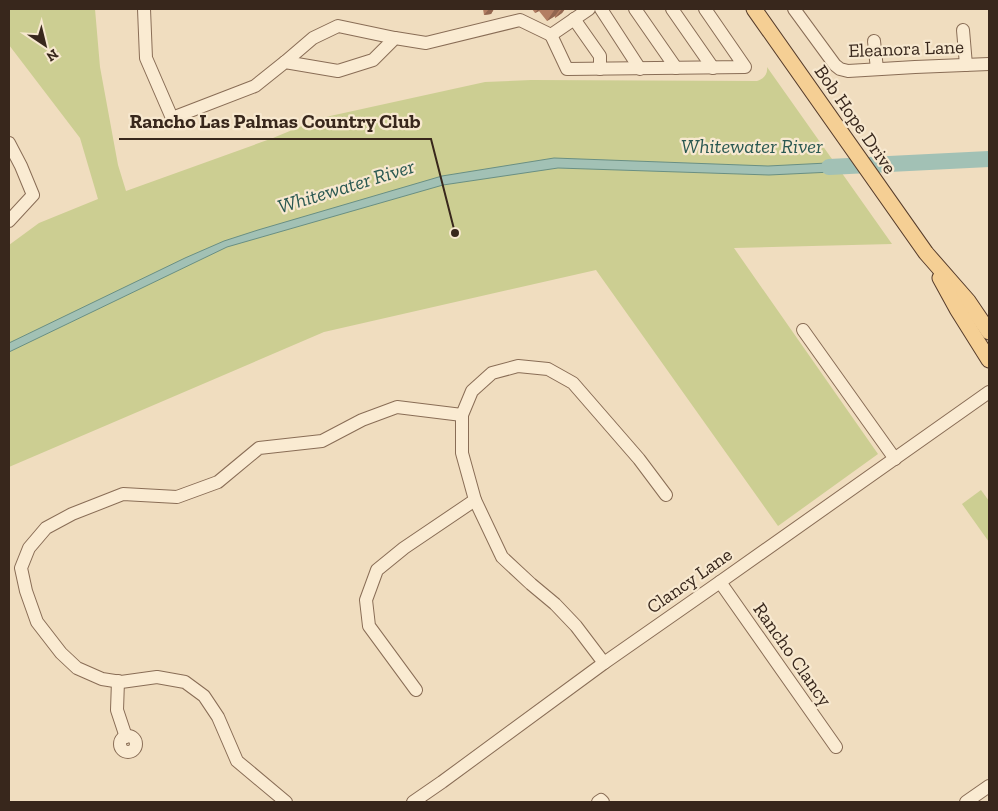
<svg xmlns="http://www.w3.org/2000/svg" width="998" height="811" viewBox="0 0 998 811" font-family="'Zilla Slab',serif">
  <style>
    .green { fill: #ccce92 }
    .water { fill: #a2c1b5; stroke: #698f83 }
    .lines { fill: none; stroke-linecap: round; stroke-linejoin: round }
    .river { stroke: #a2c1b5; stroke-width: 16 }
    .minor-casing { stroke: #896d56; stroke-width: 14 }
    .major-casing { stroke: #563c2b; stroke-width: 17 }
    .minor { stroke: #faebd2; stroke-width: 12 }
    .major { stroke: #f5cf94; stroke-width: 15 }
    .wall { fill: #b37e63 }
    .shaded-wall { fill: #926650 }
    .labels { text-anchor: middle; stroke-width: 4.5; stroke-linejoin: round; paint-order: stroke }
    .street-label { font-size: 19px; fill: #38271c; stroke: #f7e8cf }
    .water-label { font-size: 20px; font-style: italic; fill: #2a5851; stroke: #f7e8cf }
    .leader { fill: none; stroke: #38271c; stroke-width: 2 }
    .callout-dot { fill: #38271c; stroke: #f7e8cf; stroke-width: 2 }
    .callout-label { font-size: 20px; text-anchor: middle; font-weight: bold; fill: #38271c; stroke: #f7e8cf; stroke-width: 4.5; stroke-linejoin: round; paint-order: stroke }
  </style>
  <rect width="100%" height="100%" fill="#f0ddbf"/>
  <g class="green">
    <path d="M9,9H95L100,67L118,165L126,191L273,138L321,118L485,82L531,80L757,81C764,79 768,74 767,67L892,244L734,248L878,454L778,526L596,270L324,332L9,467V245L39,223L98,199L80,138L9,45Z"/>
    <path d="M981,490L989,501V542L962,504Z"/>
  </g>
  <path class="water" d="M554,158L768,166L847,162L853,171L769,175L558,168L443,185L227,247L9,352V343L185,258L224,241L258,230L442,176Z"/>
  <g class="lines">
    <path class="river" d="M829,167L989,159"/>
    <defs>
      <g id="minor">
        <path d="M144,9L146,58L172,118L255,86L285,62L338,71L373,60L395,38L426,43L520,20L551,35L589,9"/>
        <path d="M601,9L640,69"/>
        <path d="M635,9L676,68"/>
        <path d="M672,9L713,68"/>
        <path d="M794,9L835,65L840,69L848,71L915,67L989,64"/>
        <path d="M574,19L600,56V69"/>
        <path d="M963,30L966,65"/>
        <path d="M551,35L567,69L745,67L705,9"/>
        <path d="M874,41L877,69"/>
        <path d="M285,62L313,38L338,26L395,38"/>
        <path d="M9,143L21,166L33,195L9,221"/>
        <path d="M803,330L895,459"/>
        <path d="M720,582L836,747"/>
        <path d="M604,663L576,626L555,604L531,584L502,557L475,500L462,453V415L472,391L492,373L518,366L548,369L573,383L639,459L666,495"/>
        <path d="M118,681L117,710L126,737"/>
        <path d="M416,690L369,626L366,600L377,570L404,548L475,500"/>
        <circle cx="128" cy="744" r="8"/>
        <path d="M286,802L237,761L218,717L204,696L185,682L157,677L121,682L102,679L77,668L61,653L37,622L26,591L21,568L29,548L46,528L72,514L123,494L177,497L218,482L259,448L322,441L362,420L397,407L462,415"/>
        <path d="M413,802L442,782L604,663L720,582L989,392"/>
        <path d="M598,802L601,800L603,802"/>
        <path d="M966,802L989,786"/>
      </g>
      <g id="major">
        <path d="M754,9L926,253L968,301L989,332"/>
        <path d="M940,278L957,309L989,360"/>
      </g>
    </defs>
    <use href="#minor" class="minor-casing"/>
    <use href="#major" class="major-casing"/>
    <use href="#minor" class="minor"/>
    <use href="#major" class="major"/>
  </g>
  <g class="wall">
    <path d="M483,9H494L491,14L484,15Z"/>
    <path d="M532,9H565L562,13L555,18V16L547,21L539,11L535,13Z"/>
  </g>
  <g class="shaded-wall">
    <path d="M489,9H494L491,14L484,15Z"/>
    <path d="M538,9H540L539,11L535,13Z"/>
    <path d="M555,9H560L555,16L547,21Z"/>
    <path d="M562,9H565L562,13L555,18Z"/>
  </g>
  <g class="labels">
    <g class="street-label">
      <text transform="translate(906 48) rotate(-2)" y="7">Eleanora Lane</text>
      <text transform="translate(856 119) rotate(55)" y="7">Bob Hope Drive</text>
      <text transform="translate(689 580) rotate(-35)" y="7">Clancy Lane</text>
      <text transform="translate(793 654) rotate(55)" y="7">Rancho Clancy</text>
    </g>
    <g class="water-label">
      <text x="752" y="153">Whitewater River</text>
      <text transform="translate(346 186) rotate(-17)" y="7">Whitewater River</text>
    </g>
  </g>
  <path class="leader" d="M455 233L431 139H119"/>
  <circle class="callout-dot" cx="455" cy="233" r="5"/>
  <g class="callout-label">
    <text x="275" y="128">Rancho Las Palmas Country Club</text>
  </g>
  <rect width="998" height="811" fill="none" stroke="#38271c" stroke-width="20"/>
  <g transform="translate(45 45) rotate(145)" stroke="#f7e8cf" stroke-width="4" paint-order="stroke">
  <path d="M0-4L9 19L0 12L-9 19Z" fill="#38271c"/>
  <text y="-8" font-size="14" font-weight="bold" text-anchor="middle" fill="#38271c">N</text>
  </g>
</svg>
